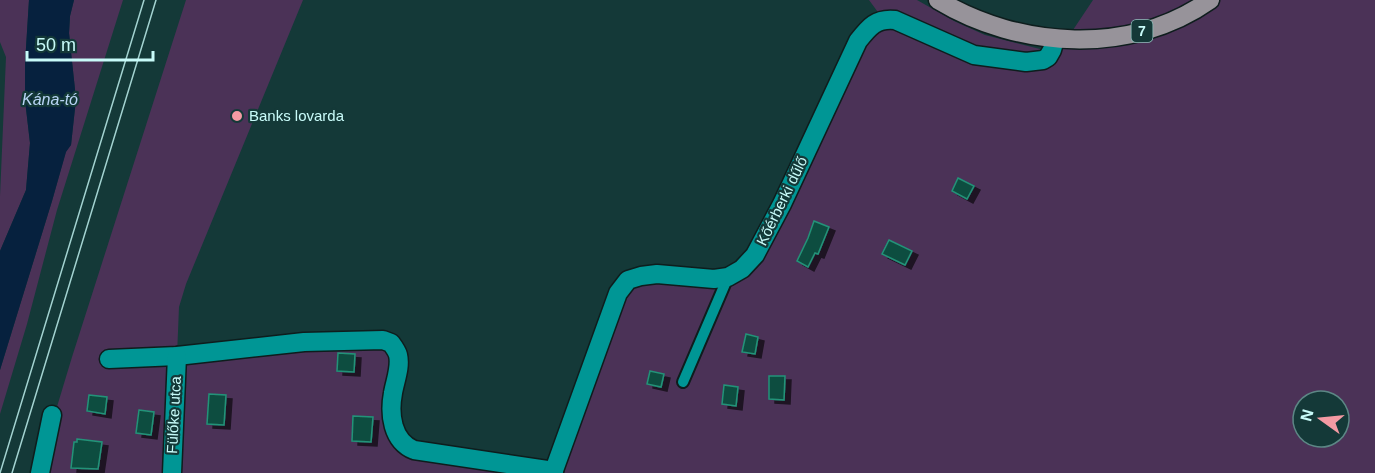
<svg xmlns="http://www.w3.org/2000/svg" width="1375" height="473" viewBox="0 0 1375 473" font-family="Arial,sans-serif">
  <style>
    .green { fill: #4b3257; fill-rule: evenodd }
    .water { fill: #06213e }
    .building { fill: #114e40; stroke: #229379; stroke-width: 1.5; filter: url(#shadow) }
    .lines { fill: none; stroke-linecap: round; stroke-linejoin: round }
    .lane-casing { stroke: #0e1d1d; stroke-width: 14 }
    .street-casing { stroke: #0e1d1d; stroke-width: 21 }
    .primary-casing { stroke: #0e1d1d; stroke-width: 21 }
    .lane { stroke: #009695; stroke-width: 10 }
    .street { stroke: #009695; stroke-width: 18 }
    .primary { stroke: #97939a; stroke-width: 18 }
    .tram { stroke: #a3d3d1; stroke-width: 1.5 }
    .poi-dot { fill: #f49aa3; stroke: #143938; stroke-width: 2 }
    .labels { text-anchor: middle; stroke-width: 4.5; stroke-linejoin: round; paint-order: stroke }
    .shield { fill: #143938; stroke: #92c1bf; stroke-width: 1.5 }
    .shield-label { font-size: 14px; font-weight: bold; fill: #c8fbf9 }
    .poi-label { font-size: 15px; fill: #c8fbf9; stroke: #143938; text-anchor: start }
    .street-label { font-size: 15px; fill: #c8fbf9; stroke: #143938 }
    .water-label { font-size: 16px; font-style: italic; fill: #b9d5f6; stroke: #143938 }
  </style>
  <defs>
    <filter id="shadow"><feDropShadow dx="6" dy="4" stdDeviation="0" flood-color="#0009"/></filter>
  </defs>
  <rect width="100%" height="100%" fill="#143938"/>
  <g class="green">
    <path d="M0,0H29L25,64V100L30,143L26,190L0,251V196L6,57L0,42Z"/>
    <path d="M74,0H123L57,210L27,324L0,414V370L52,201L66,151L71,145L76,99L69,33L70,16Z"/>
    <path d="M186,0H303L186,284L179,307L177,356L391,343L393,394L404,446L553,471L628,280L742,269L858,41L883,19L869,0H917L954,21L985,35L1040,49L1042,60L1067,39L1093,0H1375V473H37L72,357ZM1303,401H1339V437H1303Z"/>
  </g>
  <path class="water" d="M29,0H74L70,16L69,33L76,99L71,145L66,152L52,201L0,370V251L26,190L30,143L25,100V64Z"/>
  <g class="building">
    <path d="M958,178L974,186L967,199L952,191Z"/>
    <path d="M814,221L829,227L818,254L815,253L808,267L797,261L808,238Z"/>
    <path d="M889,240L912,251L905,265L882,254Z"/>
    <path d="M746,334L758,337L755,354L742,352Z"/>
    <path d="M338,353L355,354L354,372L337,371Z"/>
    <path d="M650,371L664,374L661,387L647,384Z"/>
    <path d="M769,376H785L784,400L769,399Z"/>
    <path d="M724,385L738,387L736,406L722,404Z"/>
    <path d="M209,394L226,395L224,425L207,424Z"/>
    <path d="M89,395L107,397L105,414L87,411Z"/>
    <path d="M139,410L154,412L151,435L136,433Z"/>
    <path d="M353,416L373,417L371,442L352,441Z"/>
    <path d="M77,439L102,442L98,469L71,468L74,442H77Z"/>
  </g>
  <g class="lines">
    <defs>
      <path id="lane" d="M683,382L728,277"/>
      <g id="street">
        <path d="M109,359L177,356L304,342L383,340L391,343C394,347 397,351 398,355C401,367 395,381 393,393C389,414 392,441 414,450L554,471"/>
        <path d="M40,473L52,415"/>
        <path d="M172,473L177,356"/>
        <path d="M553,473L618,293L628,280L641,276L657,274L714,279L728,277L742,269L755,255L782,204L858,41C869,27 876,18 895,20L974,55L1026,62L1043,60L1048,57L1052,50L1055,39"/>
      </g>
      <path id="primary" d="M938,0C1019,49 1131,56 1210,0"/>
    </defs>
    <use href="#lane" class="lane-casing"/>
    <use href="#street" class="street-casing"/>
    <use href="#primary" class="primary-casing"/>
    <use href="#lane" class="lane"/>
    <use href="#street" class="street"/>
    <use href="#primary" class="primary"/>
    <g class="tram">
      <path d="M0,473L144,0"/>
      <path d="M12,473L156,0"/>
    </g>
  </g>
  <circle class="poi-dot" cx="237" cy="116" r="6"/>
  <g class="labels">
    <rect class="shield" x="1131.5" y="20" width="21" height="22" rx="4.5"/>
    <g class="shield-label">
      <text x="1142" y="36">7</text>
    </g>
    <g class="poi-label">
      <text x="249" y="121">Banks lovarda</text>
    </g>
    <g class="street-label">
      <text transform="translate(782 201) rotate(-64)" y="5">Kőérberki dűlő</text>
      <text transform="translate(174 415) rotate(-87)" y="5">Fülőke utca</text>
    </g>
    <g class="water-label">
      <text x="50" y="105">Kána-tó</text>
    </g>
  </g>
  <g transform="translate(1321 419) rotate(285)"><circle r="28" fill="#143938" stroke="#5c8785" stroke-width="1.5"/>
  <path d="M0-4.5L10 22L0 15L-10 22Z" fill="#f49aa3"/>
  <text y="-9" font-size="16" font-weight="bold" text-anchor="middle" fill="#c8fbf9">N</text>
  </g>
  <path d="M27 51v9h126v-9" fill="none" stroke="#c8fbf9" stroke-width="3"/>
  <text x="36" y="51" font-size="18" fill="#c8fbf9" stroke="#143938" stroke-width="4.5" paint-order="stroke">50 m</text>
</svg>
